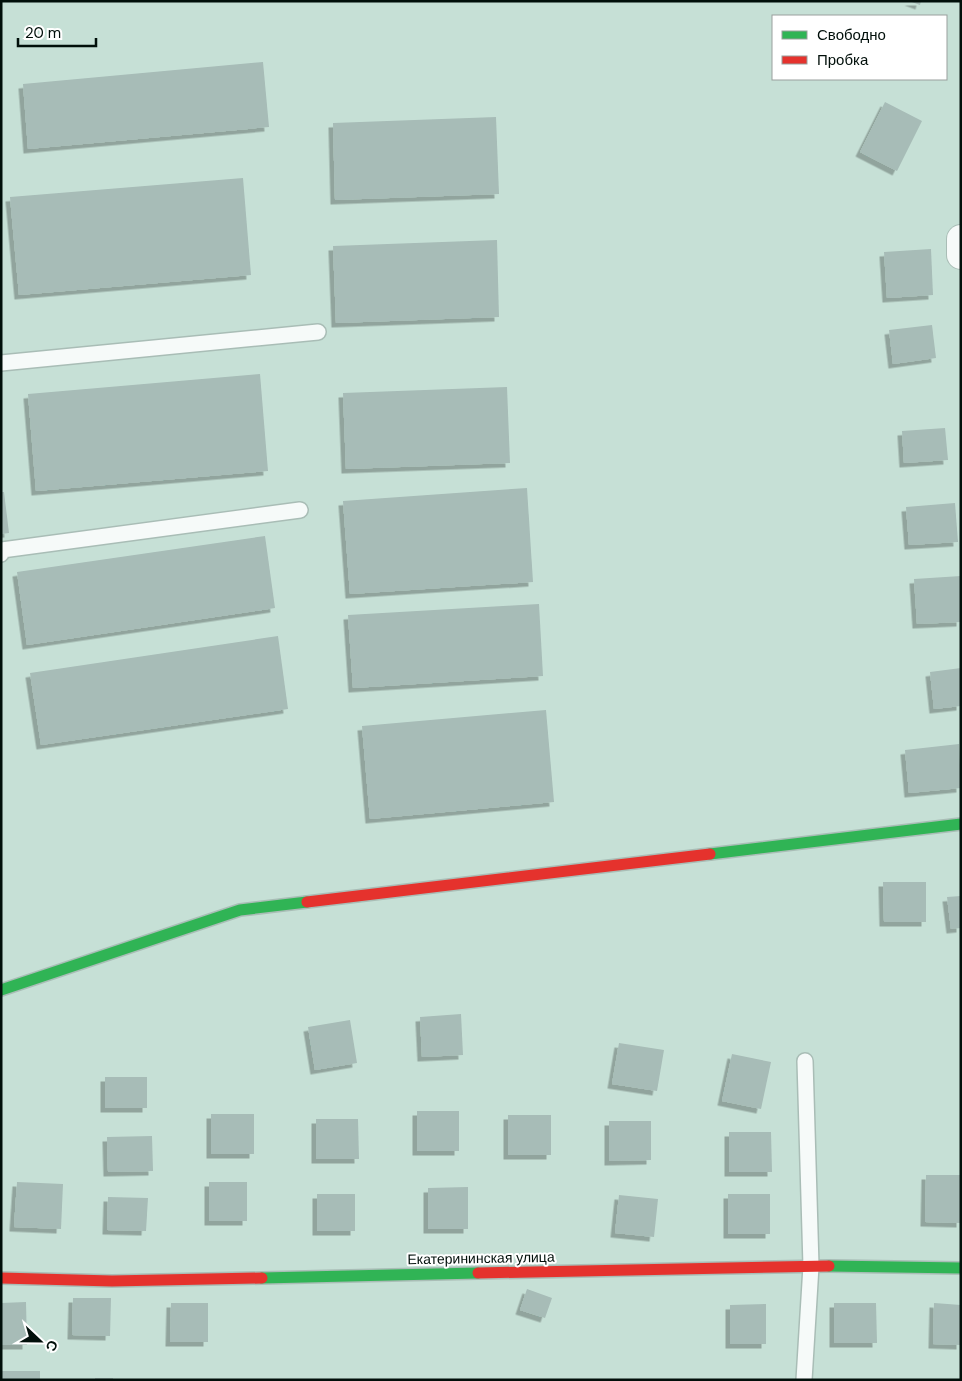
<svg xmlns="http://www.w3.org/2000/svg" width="962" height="1381" viewBox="0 0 962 1381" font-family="'DM Sans',sans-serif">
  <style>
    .building { fill: #a7bcb7; filter: url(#shadow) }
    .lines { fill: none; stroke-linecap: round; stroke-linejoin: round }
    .lane-casing { stroke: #a9bdb6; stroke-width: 18 }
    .street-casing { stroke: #a9bdb6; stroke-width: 30 }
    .fast-casing { stroke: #a9bdb6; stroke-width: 14 }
    .jam-casing { stroke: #a9bdb6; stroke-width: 14 }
    .lane { stroke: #f6faf9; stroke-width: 15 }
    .street { stroke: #f6faf9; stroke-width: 28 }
    .fast { stroke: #30b455; stroke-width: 11 }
    .jam { stroke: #e5322d; stroke-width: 11 }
    .labels { text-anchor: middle; stroke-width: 4; stroke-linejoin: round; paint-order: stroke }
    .street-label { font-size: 14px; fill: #010f0a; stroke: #fff }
  </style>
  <defs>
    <filter id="shadow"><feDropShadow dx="-4.5" dy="4.5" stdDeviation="0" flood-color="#0004"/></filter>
  </defs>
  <rect width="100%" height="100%" fill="#c6e0d6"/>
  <g class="building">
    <path d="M909,1H921L920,5Z"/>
    <path d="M263,62L269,127L28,149L23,84Z"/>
    <path d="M885,102L922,121L897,171L860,152Z"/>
    <path d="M496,117L499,194L335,200L333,123Z"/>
    <path d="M243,178L251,275L19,295L10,197Z"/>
    <path d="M497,240L499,317L336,323L333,246Z"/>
    <path d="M931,249L933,295L887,298L884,252Z"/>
    <path d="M932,325L936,358L893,364L889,330Z"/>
    <path d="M260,374L268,471L36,491L28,394Z"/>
    <path d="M507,387L510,463L346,469L343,393Z"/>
    <path d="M945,428L948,460L904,463L902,431Z"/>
    <path d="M527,488L533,582L350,594L343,501Z"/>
    <path d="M1,492H4L9,533L1,534Z"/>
    <path d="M955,503L958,542L909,545L906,507Z"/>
    <path d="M265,536L275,608L27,645L17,572Z"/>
    <path d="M961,576V622L917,624L914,579Z"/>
    <path d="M539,604L543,676L353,688L348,615Z"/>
    <path d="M278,636L288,709L41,745L30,673Z"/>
    <path d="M961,668V706L934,709L930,672Z"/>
    <path d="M546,710L554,802L370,819L362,726Z"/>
    <path d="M959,744L961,788L909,793L905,750Z"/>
    <path d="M883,882H926V922H884Z"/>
    <path d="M961,896V928L951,929L947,897Z"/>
    <path d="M461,1014L463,1055L422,1057L420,1017Z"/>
    <path d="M350,1020L357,1063L315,1070L308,1027Z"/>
    <path d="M619,1043L664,1050L657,1091L612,1084Z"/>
    <path d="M732,1054L771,1062L761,1109L722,1101Z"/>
    <rect x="105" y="1077" width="42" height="31"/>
    <rect x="417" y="1111" width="42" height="40"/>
    <rect x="211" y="1114" width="43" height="40"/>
    <rect x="508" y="1115" width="43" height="40"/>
    <path d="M316,1119H358L359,1159H316Z"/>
    <path d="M609,1121H651V1160L609,1161Z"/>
    <path d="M729,1132H771L772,1172H729Z"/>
    <path d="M152,1136L153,1171L108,1172L107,1137Z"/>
    <path d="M926,1175H961V1223L925,1222Z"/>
    <path d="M17,1182L63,1184L61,1229L14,1227Z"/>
    <rect x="209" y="1182" width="38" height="39"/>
    <path d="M468,1187V1229H428V1188Z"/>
    <rect x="317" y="1194" width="38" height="37"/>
    <rect x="728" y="1194" width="42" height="40"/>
    <path d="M619,1195L658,1199L654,1237L615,1233Z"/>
    <path d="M108,1197L148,1198L146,1231L107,1230Z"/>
    <path d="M527,1289L552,1298L545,1318L520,1310Z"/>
    <path d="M73,1298H111L110,1336L72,1335Z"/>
    <path d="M26,1302L27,1345H1V1303Z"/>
    <path d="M171,1303H208V1342H170Z"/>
    <path d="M834,1303H876L877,1343H834Z"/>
    <path d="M934,1303L961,1305V1345L933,1344Z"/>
    <path d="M766,1304V1344H730V1305Z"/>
    <rect x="1" y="1371" width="39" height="9"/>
    <rect x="95" y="1378" width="18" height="2"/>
  </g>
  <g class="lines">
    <defs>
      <g id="lane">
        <path d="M1,363L318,332"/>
        <path d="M1,554L2,550L300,510"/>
        <path d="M804,1380L811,1266L805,1061"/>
      </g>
      <path id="street" d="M961,239V255"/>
      <g id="fast">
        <path d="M710,854L961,824"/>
        <path d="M1,990L240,910L307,902"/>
        <path d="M829,1266L961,1268"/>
        <path d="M262,1278L478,1273"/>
      </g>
      <g id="jam">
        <path d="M307,902L710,854"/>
        <path d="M478,1273L829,1266"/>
        <path d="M1,1278L112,1281L262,1278"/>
      </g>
    </defs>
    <use href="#lane" class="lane-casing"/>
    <use href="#street" class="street-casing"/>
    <use href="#fast" class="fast-casing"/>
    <use href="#jam" class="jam-casing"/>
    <use href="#lane" class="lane"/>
    <use href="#street" class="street"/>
    <use href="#fast" class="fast"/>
    <use href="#jam" class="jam"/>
  </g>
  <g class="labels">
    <g class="street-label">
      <text transform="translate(481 1258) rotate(-1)" y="5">Екатерининская улица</text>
    </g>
  </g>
  <rect width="962" height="1381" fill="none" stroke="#010f0a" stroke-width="5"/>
  <rect x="772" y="15" width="175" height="65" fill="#ffffff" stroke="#999f9d"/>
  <rect x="782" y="31" width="25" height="8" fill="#30b455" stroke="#999f9d"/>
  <text x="817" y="40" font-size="15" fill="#010f0a">Свободно</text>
  <rect x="782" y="56" width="25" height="8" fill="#e5322d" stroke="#999f9d"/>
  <text x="817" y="65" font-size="15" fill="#010f0a">Пробка</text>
  <g transform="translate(40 1341) rotate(112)" stroke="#ffffff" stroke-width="4" paint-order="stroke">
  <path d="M0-4L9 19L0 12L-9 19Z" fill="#010f0a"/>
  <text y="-8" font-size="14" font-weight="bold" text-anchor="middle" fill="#010f0a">С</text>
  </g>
  <path d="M18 38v8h78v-8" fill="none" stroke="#010f0a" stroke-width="2.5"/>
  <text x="25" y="38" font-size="15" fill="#010f0a" stroke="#ffffff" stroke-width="4" paint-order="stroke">20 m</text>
</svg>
